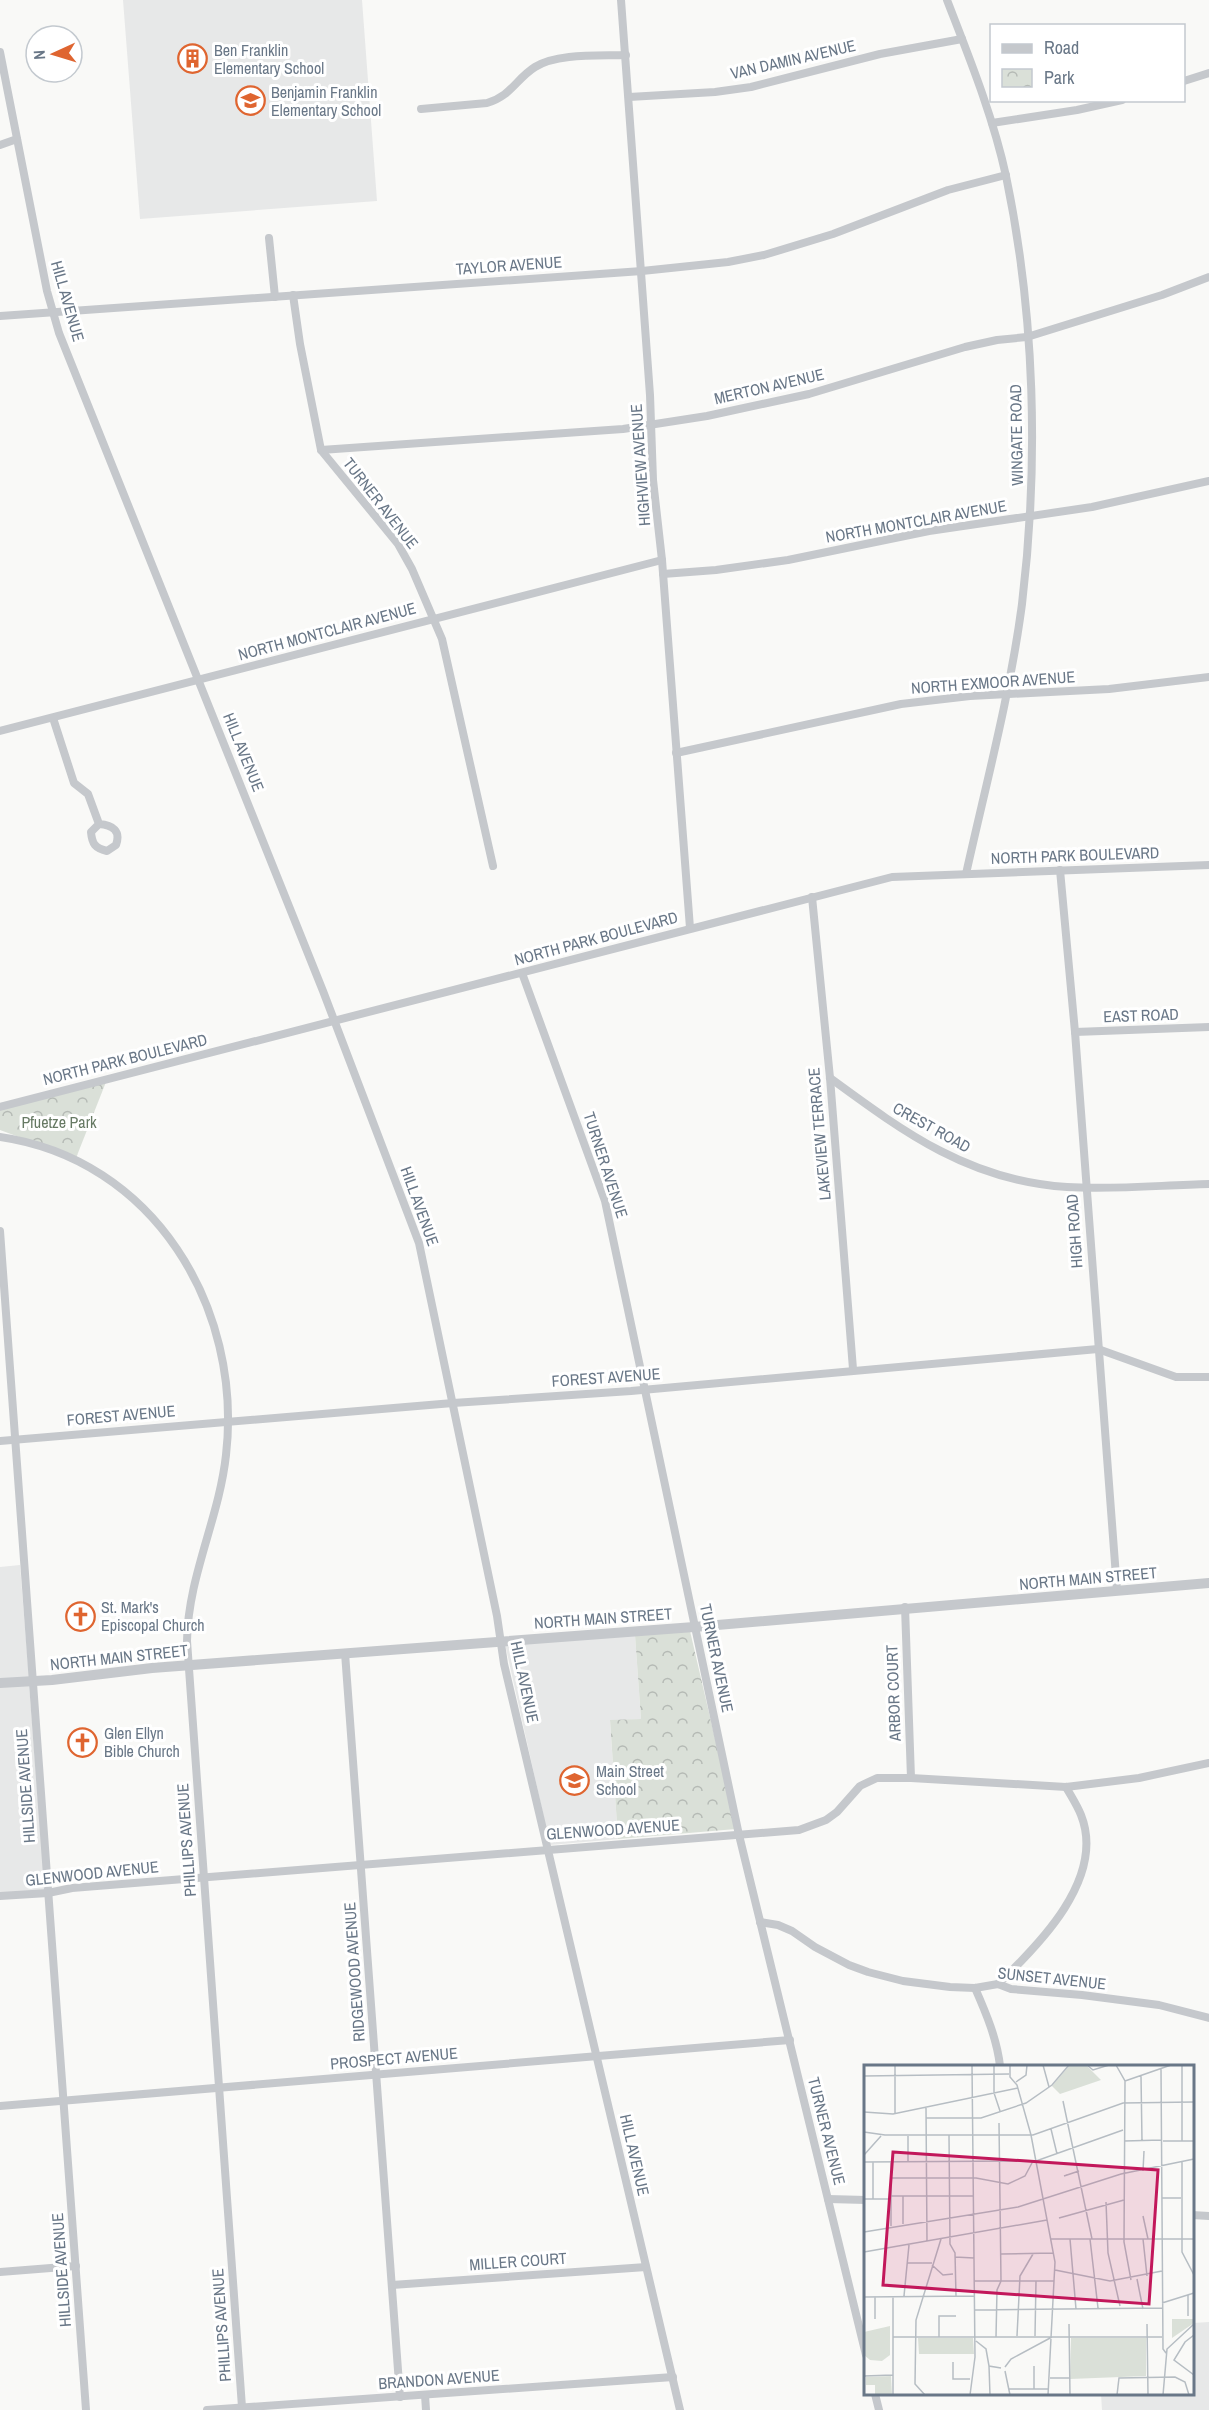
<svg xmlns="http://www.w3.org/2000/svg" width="1209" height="2410" viewBox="0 0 1209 2410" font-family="'Archivo Narrow',sans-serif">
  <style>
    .built { fill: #e7e8e8 }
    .park { fill: url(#park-crowns) }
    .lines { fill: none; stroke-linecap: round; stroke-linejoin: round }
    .minor { stroke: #c5c8cc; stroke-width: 8 }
    .tertiary { stroke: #c5c8cc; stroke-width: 10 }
    .labels { text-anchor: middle; stroke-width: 6; stroke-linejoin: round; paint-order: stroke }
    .poi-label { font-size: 16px; fill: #697787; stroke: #fff; text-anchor: start }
    .street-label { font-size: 16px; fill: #697787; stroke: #fff }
    .park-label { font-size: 16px; fill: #667963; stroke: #fff }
    .inset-road { fill: none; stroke: #b6bdc3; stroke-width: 1.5 }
    .view { fill: #c2185b; fill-opacity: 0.15; stroke: #c2185b; stroke-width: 3 }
    .inset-edge { fill: none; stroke: #697787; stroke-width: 3 }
  </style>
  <defs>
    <pattern id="park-crowns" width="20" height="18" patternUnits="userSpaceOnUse" patternTransform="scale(1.5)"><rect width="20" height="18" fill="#dae0d8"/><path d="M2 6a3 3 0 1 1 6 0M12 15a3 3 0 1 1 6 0" fill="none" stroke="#b5bab5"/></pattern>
  </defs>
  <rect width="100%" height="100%" fill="#f9f9f7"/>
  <g class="built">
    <path d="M123,0H362L377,201L140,219Z"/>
    <path d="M20,1565L29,1678L0,1680V1567Z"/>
    <path d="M635,1635L641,1719L610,1721L618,1839L550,1845L505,1644Z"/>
    <path d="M29,1684L45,1890L0,1894V1686Z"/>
    <path d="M1209,2322V2410H1102L1101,2394H1192L1193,2323Z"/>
  </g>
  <g class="park">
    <path d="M106,1082L76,1158L0,1130V1109Z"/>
    <path d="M690,1631L736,1829L618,1839L610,1720L641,1719L635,1635Z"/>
  </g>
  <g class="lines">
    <g class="minor">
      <path d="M621,0L650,395L653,480L662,560L690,928"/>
      <path d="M947,0C969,57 993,116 1006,176C1035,315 1039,463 1022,604C1010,695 986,784 966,874"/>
      <path d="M0,52L47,291L59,333L323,991L419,1243L497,1616L504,1664L680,2410"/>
      <path d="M1184,81L1209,73"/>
      <path d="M629,97L715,92L751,87L880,54L962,39"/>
      <path d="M421,109L487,103C511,96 516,79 535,67C557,53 599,56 626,55"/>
      <path d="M992,123L1077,110L1122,100"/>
      <path d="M0,145L17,139"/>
      <path d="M269,238L275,297"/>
      <path d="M293,295L300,344L321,450L398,544L412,569L442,639L493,866"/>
      <path d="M0,316L642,271L728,262L764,255L833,234L948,190L1006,175"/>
      <path d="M321,450L623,429L707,416L809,394L965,347L997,340L1027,337L1162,295L1209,277"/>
      <path d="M663,574L716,570L788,560L929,531L1092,507L1209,481"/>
      <path d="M53,718L74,783L88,794L99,824L91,832C92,844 95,848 107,851L116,845C121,831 113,825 99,824"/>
      <path d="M0,731L662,560"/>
      <path d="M676,753L901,704L970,696L1109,689L1209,677"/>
      <path d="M1060,870L1075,1032L1117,1590"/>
      <path d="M812,897L830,1078L853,1369"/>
      <path d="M522,973L605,1201L739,1835L866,2355"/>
      <path d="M1075,1032L1209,1027"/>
      <path d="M830,1078C905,1133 970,1181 1067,1187C1114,1190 1162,1185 1209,1184"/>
      <path d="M0,1107L892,877L1209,865"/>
      <path d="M0,1137C153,1159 243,1307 226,1455C219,1519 188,1576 187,1641L242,2407"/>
      <path d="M0,1231L86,2410"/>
      <path d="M0,1441L453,1403L631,1391L1098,1349L1176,1377H1209"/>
      <path d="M905,1607L911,1778"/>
      <path d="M345,1653L400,2397"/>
      <path d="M0,1896L48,1893L72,1888L799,1830L826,1820L837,1812L860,1786L877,1778H911L1066,1787L1139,1778L1209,1763"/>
      <path d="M760,1922L778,1925L792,1931L815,1947L849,1965L868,1972L903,1981L950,1987L975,1988L998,1984L1011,1989L1082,1995L1159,2005L1209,2018"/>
      <path d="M998,1984C1039,1945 1106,1878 1081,1815C1077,1805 1071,1796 1066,1787"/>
      <path d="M975,1988C986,2013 997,2039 1000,2066"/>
      <path d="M0,2106L790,2040"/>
      <path d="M828,2199L866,2200"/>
      <path d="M1192,2215L1209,2216"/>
      <path d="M0,2272L76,2266"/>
      <path d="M392,2285L646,2267"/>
      <path d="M875,2394L879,2410"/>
      <path d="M425,2395L426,2410"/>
      <path d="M207,2410L673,2377"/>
    </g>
    <path class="tertiary" d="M0,1683L52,1680L152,1668L694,1627L1209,1583"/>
  </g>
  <defs>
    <symbol id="building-ring" viewBox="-11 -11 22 22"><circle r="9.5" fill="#fff" stroke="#df6530" stroke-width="1.5"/><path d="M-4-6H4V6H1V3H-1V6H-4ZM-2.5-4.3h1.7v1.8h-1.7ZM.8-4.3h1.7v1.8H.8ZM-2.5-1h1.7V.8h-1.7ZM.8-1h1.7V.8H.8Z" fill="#df6530"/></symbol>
    <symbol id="school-ring" viewBox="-11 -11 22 22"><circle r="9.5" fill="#fff" stroke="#df6530" stroke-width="1.5"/><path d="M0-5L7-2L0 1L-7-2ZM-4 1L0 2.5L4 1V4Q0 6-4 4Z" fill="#df6530"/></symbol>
    <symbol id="church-ring" viewBox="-11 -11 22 22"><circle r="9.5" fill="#fff" stroke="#df6530" stroke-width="1.5"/><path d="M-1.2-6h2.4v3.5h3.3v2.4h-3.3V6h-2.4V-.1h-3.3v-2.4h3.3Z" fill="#df6530"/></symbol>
  </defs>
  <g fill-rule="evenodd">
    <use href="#building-ring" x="176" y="42" width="33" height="33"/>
    <use href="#school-ring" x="234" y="84" width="33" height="33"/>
    <use href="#church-ring" x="64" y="1600" width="33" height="33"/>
    <use href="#church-ring" x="66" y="1726" width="33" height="33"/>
    <use href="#school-ring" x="558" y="1764" width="33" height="33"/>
  </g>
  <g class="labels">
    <g class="poi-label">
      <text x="214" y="56">Ben Franklin<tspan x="214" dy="18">Elementary School</tspan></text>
      <text x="271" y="98">Benjamin Franklin<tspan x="271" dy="18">Elementary School</tspan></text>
      <text x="101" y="1613">St. Mark's<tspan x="101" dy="18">Episcopal Church</tspan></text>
      <text x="104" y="1739">Glen Ellyn<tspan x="104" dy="18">Bible Church</tspan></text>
      <text x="596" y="1777">Main Street<tspan x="596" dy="18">School</tspan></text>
    </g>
    <g class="street-label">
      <text transform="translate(793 59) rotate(-13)" y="6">VAN DAMIN AVENUE</text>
      <text transform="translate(509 265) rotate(-4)" y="6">TAYLOR AVENUE</text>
      <text transform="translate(68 301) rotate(74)" y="6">HILL AVENUE</text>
      <text transform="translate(769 386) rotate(-13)" y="6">MERTON AVENUE</text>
      <text transform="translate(1016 435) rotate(-91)" y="6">WINGATE ROAD</text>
      <text transform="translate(640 465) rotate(-94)" y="6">HIGHVIEW AVENUE</text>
      <text transform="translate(381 503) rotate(52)" y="6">TURNER AVENUE</text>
      <text transform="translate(916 521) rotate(-10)" y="6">NORTH MONTCLAIR AVENUE</text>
      <text transform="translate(327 631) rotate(-15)" y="6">NORTH MONTCLAIR AVENUE</text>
      <text transform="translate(993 682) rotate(-4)" y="6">NORTH EXMOOR AVENUE</text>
      <text transform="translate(244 752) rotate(68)" y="6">HILL AVENUE</text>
      <text transform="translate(1075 855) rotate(-2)" y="6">NORTH PARK BOULEVARD</text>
      <text transform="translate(596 938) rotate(-15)" y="6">NORTH PARK BOULEVARD</text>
      <text transform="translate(1141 1015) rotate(-2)" y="6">EAST ROAD</text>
      <text transform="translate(125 1059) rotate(-14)" y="6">NORTH PARK BOULEVARD</text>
      <text transform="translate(932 1127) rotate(29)" y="6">CREST ROAD</text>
      <text transform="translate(819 1134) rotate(-95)" y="6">LAKEVIEW TERRACE</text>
      <text transform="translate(606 1165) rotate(72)" y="6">TURNER AVENUE</text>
      <text transform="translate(420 1206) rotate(70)" y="6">HILL AVENUE</text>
      <text transform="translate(1074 1231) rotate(-94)" y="6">HIGH ROAD</text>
      <text transform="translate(606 1377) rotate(-4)" y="6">FOREST AVENUE</text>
      <text transform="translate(121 1415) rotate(-5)" y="6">FOREST AVENUE</text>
      <text transform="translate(1088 1578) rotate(-5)" y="6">NORTH MAIN STREET</text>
      <text transform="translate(603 1618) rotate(-4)" y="6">NORTH MAIN STREET</text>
      <text transform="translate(119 1657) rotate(-6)" y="6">NORTH MAIN STREET</text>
      <text transform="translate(717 1658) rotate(78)" y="6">TURNER AVENUE</text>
      <text transform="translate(525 1682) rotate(78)" y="6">HILL AVENUE</text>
      <text transform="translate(893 1693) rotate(-92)" y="6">ARBOR COURT</text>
      <text transform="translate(25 1786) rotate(-94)" y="6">HILLSIDE AVENUE</text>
      <text transform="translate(613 1829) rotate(-4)" y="6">GLENWOOD AVENUE</text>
      <text transform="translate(186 1840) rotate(-94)" y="6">PHILLIPS AVENUE</text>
      <text transform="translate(92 1873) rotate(-6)" y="6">GLENWOOD AVENUE</text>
      <text transform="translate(354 1972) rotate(-94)" y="6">RIDGEWOOD AVENUE</text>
      <text transform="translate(1052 1978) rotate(6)" y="6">SUNSET AVENUE</text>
      <text transform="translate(394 2058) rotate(-5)" y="6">PROSPECT AVENUE</text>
      <text transform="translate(827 2131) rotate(76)" y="6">TURNER AVENUE</text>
      <text transform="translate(635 2155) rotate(77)" y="6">HILL AVENUE</text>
      <text transform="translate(518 2261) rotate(-4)" y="6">MILLER COURT</text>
      <text transform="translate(61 2270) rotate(-94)" y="6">HILLSIDE AVENUE</text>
      <text transform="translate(221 2325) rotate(-94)" y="6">PHILLIPS AVENUE</text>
      <text transform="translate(439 2379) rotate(-4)" y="6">BRANDON AVENUE</text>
    </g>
    <g class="park-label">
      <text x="59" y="1128">Pfuetze Park</text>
    </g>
  </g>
  <g transform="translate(864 2065)">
    <rect width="330" height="330" fill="#f9f9f7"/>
    <path d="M308,254H330V258L308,273Z" fill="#dae0d8"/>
    <path d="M26,261V290L18,296L6,295L0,290V267Z" fill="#dae0d8"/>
    <path d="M206,0H222L237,15L196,29L188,21ZM109,273L110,289H55L54,273ZM282,273V311L206,314L207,273ZM27,311L28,330H11V320H2V312Z" fill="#dae0d8"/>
    <path d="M257 296a11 11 0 1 1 22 0a11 11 0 1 1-22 0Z" fill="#dae0d8"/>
    <path class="inset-road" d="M31,0V49M130,0V28L136,46M146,0V12L153,20L167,70L191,197L184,330M179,0L185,22M223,0L229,5L245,0M252,0L261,16L260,177L267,215M318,0V76M297,4L299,284L302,288M0,11L145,9M277,11L278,76M261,16L307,0M152,17L162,10L163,0M199,36L228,174M62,43L63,177M0,47L29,49L154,23M62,53H117L162,38L188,20L205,0M187,64L193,89M0,67L21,70H169L259,38L330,37M85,70L86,179L91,188L92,231M44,71V96M260,76L298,75M299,76H330M0,90L17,71M0,97L172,96L259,65M27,97V161M318,97V187L330,210M279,106L280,86M203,110L200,111L215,106M27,113H112L144,119L161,111L169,96M27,131H109M39,131V159M298,133H317M0,134H27M9,134V97M242,137L244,188L256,241M279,151L284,174M195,153L260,135M0,167L154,142L257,109L330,94M187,174H330M206,174L212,244M226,174L234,243M279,174L283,211M0,187L183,155M137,189L189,188M91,192L110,193M43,198H68M68,200L79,210L89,209M191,205L246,216L298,206M273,214L279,244M110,216H190M40,231L45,180M0,232L110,231M298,238L330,228M111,245L298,243M324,251V230M11,254V232M205,259L206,330M283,259L284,330M330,270L321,277L310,295L330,310M153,271L156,211L169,189M171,271L172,216M29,272H298M75,272V251H92M132,272L133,225L137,216L135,58M112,276L122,284L125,301L137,303M89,297V314H106M125,301L126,330M141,302L147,294L188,272M170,304V301V324M141,306L146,330M0,311L29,310M186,313H206M145,324H185M29,330V232M61,330L51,319L52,255L77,174M106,330L111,292L108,0M253,330L255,313L311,312L321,317L325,330M299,330L303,284L330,259"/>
    <path class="view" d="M29,87L294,105L285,239L19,220Z"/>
    <rect width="330" height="330" class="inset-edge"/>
  </g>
  <rect x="990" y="24" width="195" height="78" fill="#ffffff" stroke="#c3c9cf" stroke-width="1.5"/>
  <rect x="1002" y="44" width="30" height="9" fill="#c5c8cc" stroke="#c3c9cf" stroke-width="1.5"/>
  <text x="1044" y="54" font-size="18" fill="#697787">Road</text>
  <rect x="1002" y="69" width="30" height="18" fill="url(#park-crowns)" stroke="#c3c9cf" stroke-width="1.5"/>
  <text x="1044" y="84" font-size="18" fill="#697787">Park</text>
  <g transform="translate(54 54) rotate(266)"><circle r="28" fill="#ffffff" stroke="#c3c9cf" stroke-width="1.5"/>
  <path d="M0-4.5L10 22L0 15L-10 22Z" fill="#df6530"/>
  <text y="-9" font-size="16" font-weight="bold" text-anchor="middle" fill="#697787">N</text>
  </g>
</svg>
